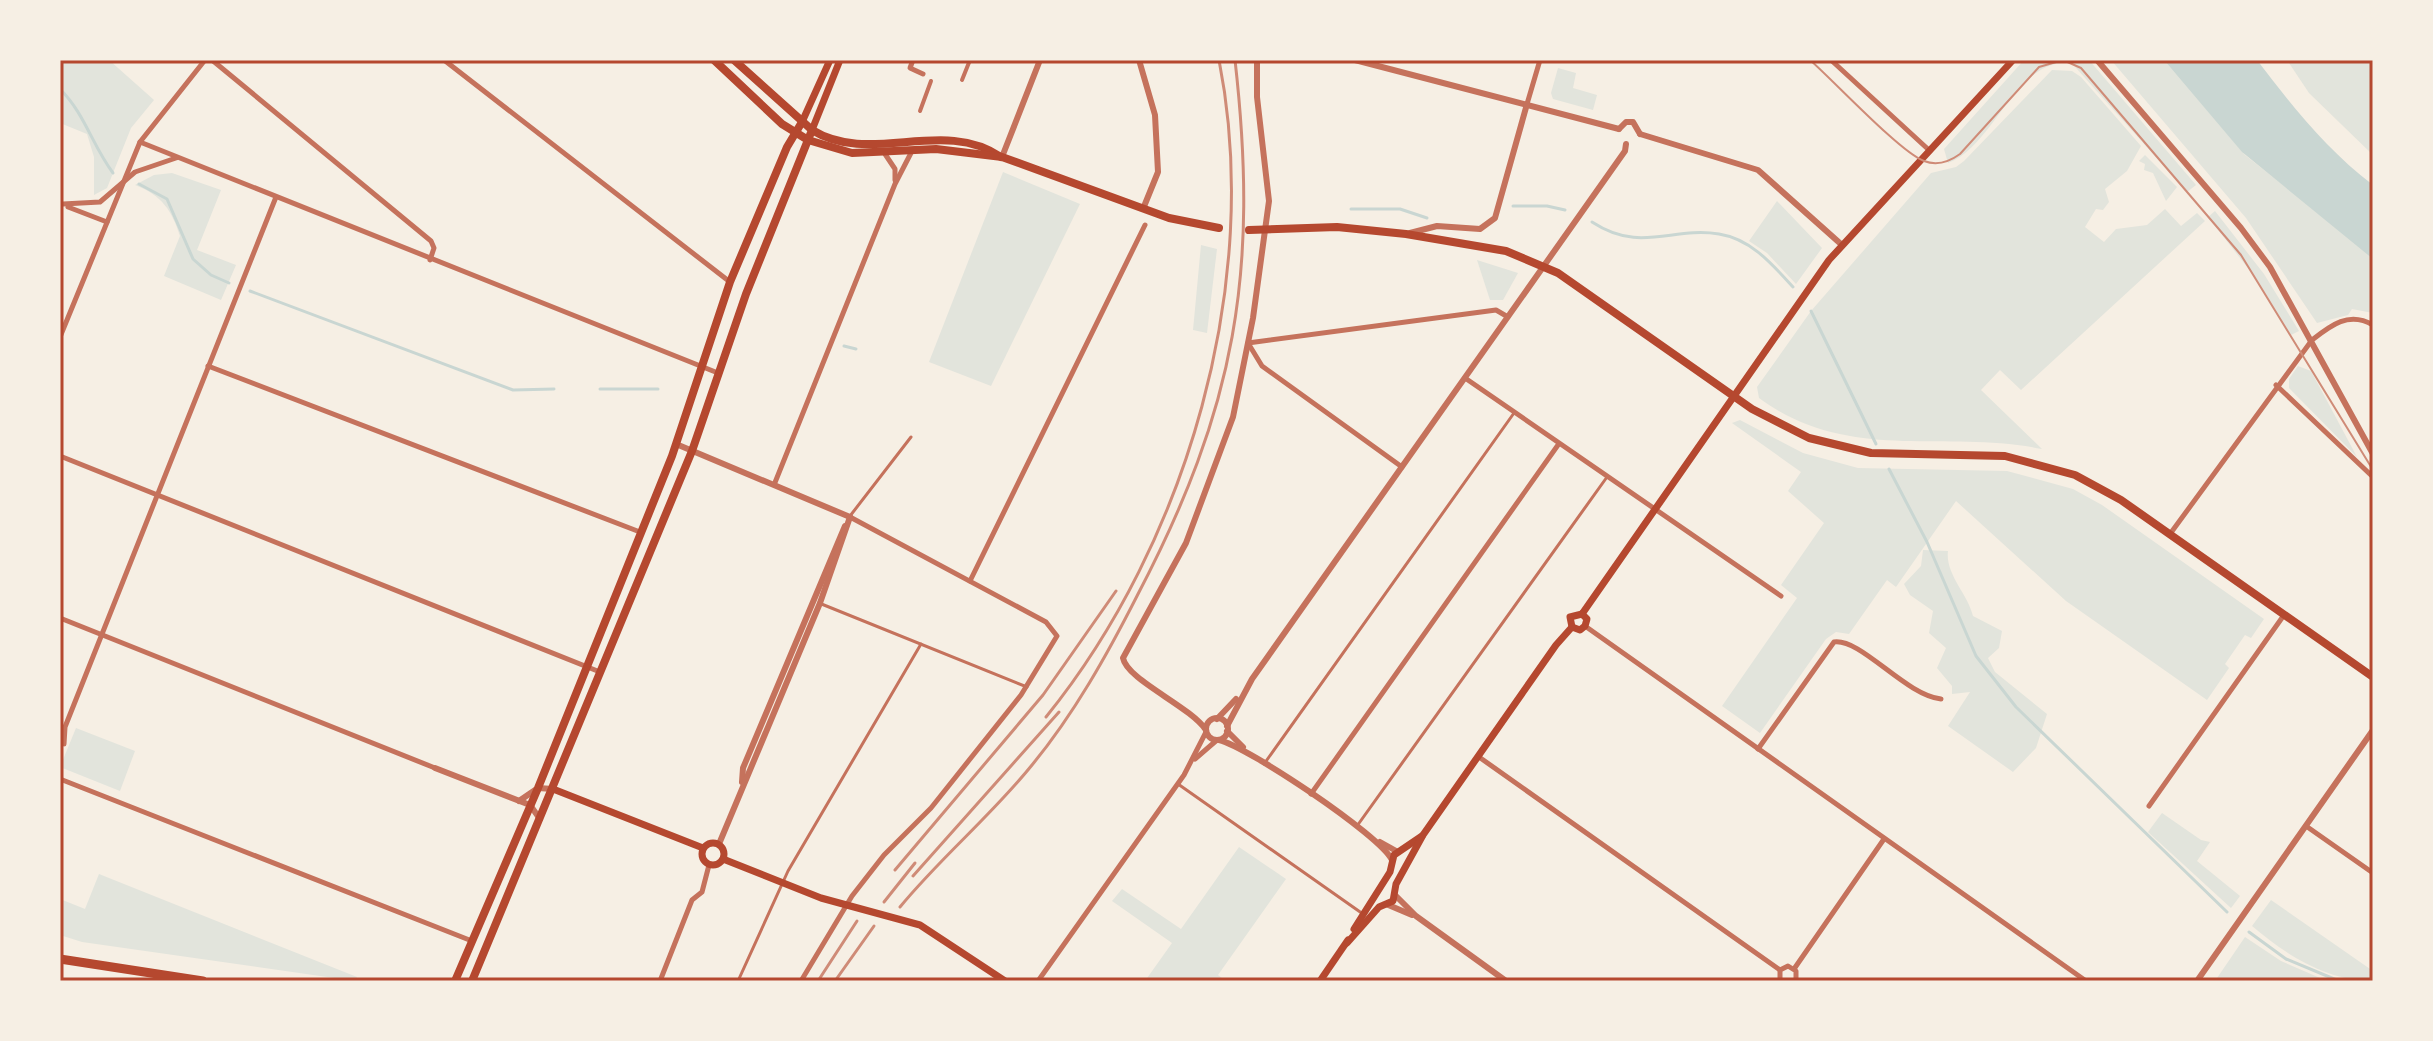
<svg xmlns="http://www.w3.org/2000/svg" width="2433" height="1041" viewBox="0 0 2433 1041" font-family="'Varela Round',sans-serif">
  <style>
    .green { fill: #e2e4dc }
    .water { fill: #c9d6d2 }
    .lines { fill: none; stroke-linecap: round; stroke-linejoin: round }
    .stream { stroke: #c9d6d2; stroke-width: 3 }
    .service { stroke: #c5725c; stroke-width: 3 }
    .pedestrian { stroke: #c5725c; stroke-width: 4 }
    .minor { stroke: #c5725c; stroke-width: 5 }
    .tertiary { stroke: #c5725c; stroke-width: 6 }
    .secondary { stroke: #b5482f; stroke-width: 7 }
    .primary { stroke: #b5482f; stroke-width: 8 }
    .trunk { stroke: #b5482f; stroke-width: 8 }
    .motorway { stroke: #b5482f; stroke-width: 9 }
    .tram { stroke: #cf8b77; stroke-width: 2 }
    .rail { stroke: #cf8b77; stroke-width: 3 }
    .neatline { fill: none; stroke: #b5482f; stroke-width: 3 }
  </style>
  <rect width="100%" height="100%" fill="#f6efe4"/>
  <g class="green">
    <path d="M60,60H109L154,100L131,128L107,188L94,195V157L87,134L60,123Z"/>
    <path d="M2024,60H2060L2061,63C2014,67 1991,148 1948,163L1944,149Z"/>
    <path d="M2069,60H2089L2196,185L2187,192Z"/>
    <path d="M2111,60H2164L2245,155L2373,256V313L2352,309L2348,315L2317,323L2246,218Z"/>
    <path d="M2287,60H2373V155L2309,93Z"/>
    <path d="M1558,68L1576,73L1573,88L1597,95L1593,110L1553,99L1551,93Z"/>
    <path d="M2052,70L2072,71L2081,77L2141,146L2127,171L2105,189L2109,202L2103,210L2096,209L2085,227L2104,242L2116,229L2147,225L2165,209L2181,226L2197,213L2205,221L2021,390L2000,370L1981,390L2042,449C1944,429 1848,464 1759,398L1757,387L1811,311L1931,173L1956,167L1964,161Z"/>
    <path d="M2145,155L2177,187L2166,201L2153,173L2144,170L2145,164L2139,161Z"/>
    <path d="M1003,172L1080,204L991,386L929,362Z"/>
    <path d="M172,173L221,190L197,250L236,265L221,300L164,276L180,236C172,211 162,195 135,185L154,175Z"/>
    <path d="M1777,201L1822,248L1796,284L1767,253L1749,241Z"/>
    <path d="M2215,211L2264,274L2299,331L2291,335L2258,281L2208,217Z"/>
    <path d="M1201,245L1217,249L1207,333L1193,330Z"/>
    <path d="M1477,260L1518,273L1503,300H1490Z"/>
    <path d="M2298,366L2311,371L2357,457L2289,388V379Z"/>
    <path d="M1740,420L1803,453L1858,468L2007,471L2073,489L2102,505L2264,619L2251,638L2245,635L2225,664L2229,668L2207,700L2066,601L1956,501L1896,587L1887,580L1849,634L1836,632L1826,639L1760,733L1722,706L1797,598L1781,585L1824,523L1788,491L1801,472L1732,423Z"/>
    <path d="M1923,550L1948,551C1945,574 1968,594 1973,616L2002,631L1999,648L1988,658L1995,672L2047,714L2036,748L2013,772L1948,726L1970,692L1952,694V686L1937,668L1946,648L1929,633L1933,611L1910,595L1904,584L1921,566Z"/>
    <path d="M76,728L135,751L120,791L60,767Z"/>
    <path d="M2162,813L2201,840L2210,842L2197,861L2240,896L2231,908L2148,832Z"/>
    <path d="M1239,847L1286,879L1218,975L1226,981H1145L1172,943L1112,901L1122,889L1181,929Z"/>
    <path d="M99,874L357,977L355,981L82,942L60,935V899L85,909Z"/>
    <path d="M2271,900L2373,971V981C2327,981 2286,955 2252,926Z"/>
    <path d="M2245,937L2281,961L2327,981H2215Z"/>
  </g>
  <path class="water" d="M2164,60H2257C2292,106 2327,150 2373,185V259L2242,152Z"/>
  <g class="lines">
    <g class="stream">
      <path d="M60,89C85,114 92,145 113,173"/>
      <path d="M139,184L167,199L193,259L211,275L229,283"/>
      <path d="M1513,206H1547L1565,210"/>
      <path d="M1351,209H1400L1427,218"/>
      <path d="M1592,222C1641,254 1672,226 1719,234C1751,239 1772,264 1793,287"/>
      <path d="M250,291L513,390L554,389"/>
      <path d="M1811,311L1876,444"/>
      <path d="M844,346L856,349"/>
      <path d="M600,389H658"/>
      <path d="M1889,469L1927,542L1976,656L2016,707L2227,912"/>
      <path d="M2249,932L2286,959L2339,981"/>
    </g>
    <g class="service">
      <path d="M850,516L911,437"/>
      <path d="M819,603L1027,687"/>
      <path d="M1264,764L1514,413"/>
      <path d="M1178,784L1363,914"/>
      <path d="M1357,826L1607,477"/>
      <path d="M738,981L788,871L921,644"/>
    </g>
    <g class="pedestrian">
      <path d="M962,80L970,60"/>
      <path d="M920,111L931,81"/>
    </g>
    <g class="minor">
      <path d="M212,60L431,241L434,248L430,260"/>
      <path d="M444,60L730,282"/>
      <path d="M913,60L910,68L923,74"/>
      <path d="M1831,60L1930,151"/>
      <path d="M1527,104L1540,60"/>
      <path d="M140,142L718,373"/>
      <path d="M885,154L895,169V180"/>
      <path d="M63,204L100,202L135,172L176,158"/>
      <path d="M68,207L107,222"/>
      <path d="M60,337L140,142L205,60"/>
      <path d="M208,366L640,532"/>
      <path d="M1465,378L1781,596"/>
      <path d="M2276,385L2373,477"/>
      <path d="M60,456L600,672"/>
      <path d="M1402,467L1262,366L1248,343L1496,310L1508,317"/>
      <path d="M774,485L895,184L912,151"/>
      <path d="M2170,534L2312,340C2331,325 2349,311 2373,325"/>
      <path d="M970,581L1145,225"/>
      <path d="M60,618L435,768"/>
      <path d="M1585,626L2086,981"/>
      <path d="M64,744L65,727L276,197"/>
      <path d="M1758,749L1834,642C1861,638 1905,695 1941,699"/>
      <path d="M1479,757L1780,970"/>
      <path d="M1195,759L1217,740"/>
      <path d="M60,779L472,941"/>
      <path d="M1311,794L1558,445"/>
      <path d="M2149,806L2284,615"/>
      <path d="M2306,826L2373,873"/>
      <path d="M1794,969L1884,839"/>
      <path d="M660,981L692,900L702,892L709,865"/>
      <path d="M801,981L852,896L884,855L931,808L1021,695L1057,636L1046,622L850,517"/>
      <path d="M1038,981L1184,775L1206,732"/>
      <path d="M1780,981V970L1788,966L1796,971V981"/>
    </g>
    <g class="tertiary">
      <path d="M1139,60L1155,115L1158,172L1143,209"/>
      <path d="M1355,60L1619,129"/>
      <path d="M2097,60L2241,228L2270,267L2373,454"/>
      <path d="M1619,129L1626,122H1633L1640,134"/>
      <path d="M1640,134L1758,170L1842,245"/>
      <path d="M1002,157L1040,60"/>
      <path d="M1410,233L1437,226L1480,229L1495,218L1527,104"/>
      <path d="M676,444L850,517"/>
      <circle cx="1217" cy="729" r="11"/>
      <path d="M1217,719L1236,699"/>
      <path d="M1227,726L1252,679L1625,151L1626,144"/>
      <path d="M1206,730C1190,706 1127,680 1123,658L1186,543L1233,417L1253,318L1269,201L1257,97V60"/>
      <path d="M1227,731L1243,747"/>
      <path d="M1219,740C1248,747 1380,835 1392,860"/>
      <path d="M435,768L530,805L540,819"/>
      <path d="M742,782L743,768L845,526"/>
      <path d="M519,801L538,788L553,789"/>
      <path d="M1380,842L1398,852"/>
      <path d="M719,844L820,603L850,517"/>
      <path d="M1396,896L1416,916L1506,981"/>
      <path d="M1386,904L1412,915"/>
      <path d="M2197,981L2373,730"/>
    </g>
    <g class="secondary">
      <path d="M802,122L830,60"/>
      <path d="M812,130L840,60"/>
      <path d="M1582,614L1829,260L2013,60"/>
      <path d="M1572,627L1580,630L1585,626L1587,619L1582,614"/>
      <path d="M1572,627L1570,617L1582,614"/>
      <path d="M553,789L703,848"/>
      <circle cx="713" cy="854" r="11"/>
      <path d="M723,859L821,898L920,925L1005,981"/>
      <path d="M1354,929L1390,872L1394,855L1422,836"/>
      <path d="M1347,943L1379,907L1393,901L1396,884L1423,835L1556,645L1572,627"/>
      <path d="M1320,981L1348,940"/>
    </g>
    <g class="primary">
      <path d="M812,130C870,166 943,117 1001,157"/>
      <path d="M808,140L852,153L936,149L1002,157L1169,218L1219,228"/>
      <path d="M1249,230L1337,227L1406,234L1506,251L1558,273L1752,409L1809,438L1871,453L2005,456L2075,475L2121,500L2373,677"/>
    </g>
    <g class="trunk">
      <path d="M714,60L782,124L808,140"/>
      <path d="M455,981L538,788L672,456L730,282L787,147L802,122"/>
      <path d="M472,981L692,451L746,294L812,130L734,60"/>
    </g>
    <path class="motorway" d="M60,959L203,981"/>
    <path class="tram" d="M1810,60C1833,80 1901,153 1924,161C1937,166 1949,162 1960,154L2039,67L2063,60L2081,68L2241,255L2373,470"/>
    <g class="rail">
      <path d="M1046,717C1187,543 1263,282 1219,60"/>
      <path d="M895,870L1043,695L1116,591"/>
      <path d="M913,876L1059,712"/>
      <path d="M884,902L915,863"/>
      <path d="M900,907C941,857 991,816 1032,765C1074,714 1107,655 1137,596C1236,407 1259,272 1235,60"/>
      <path d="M818,981L857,921"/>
      <path d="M835,981L874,926"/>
    </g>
  </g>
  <rect width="2433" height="1041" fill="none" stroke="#f6efe4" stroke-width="124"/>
  <rect x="62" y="62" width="2309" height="917" class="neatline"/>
</svg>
